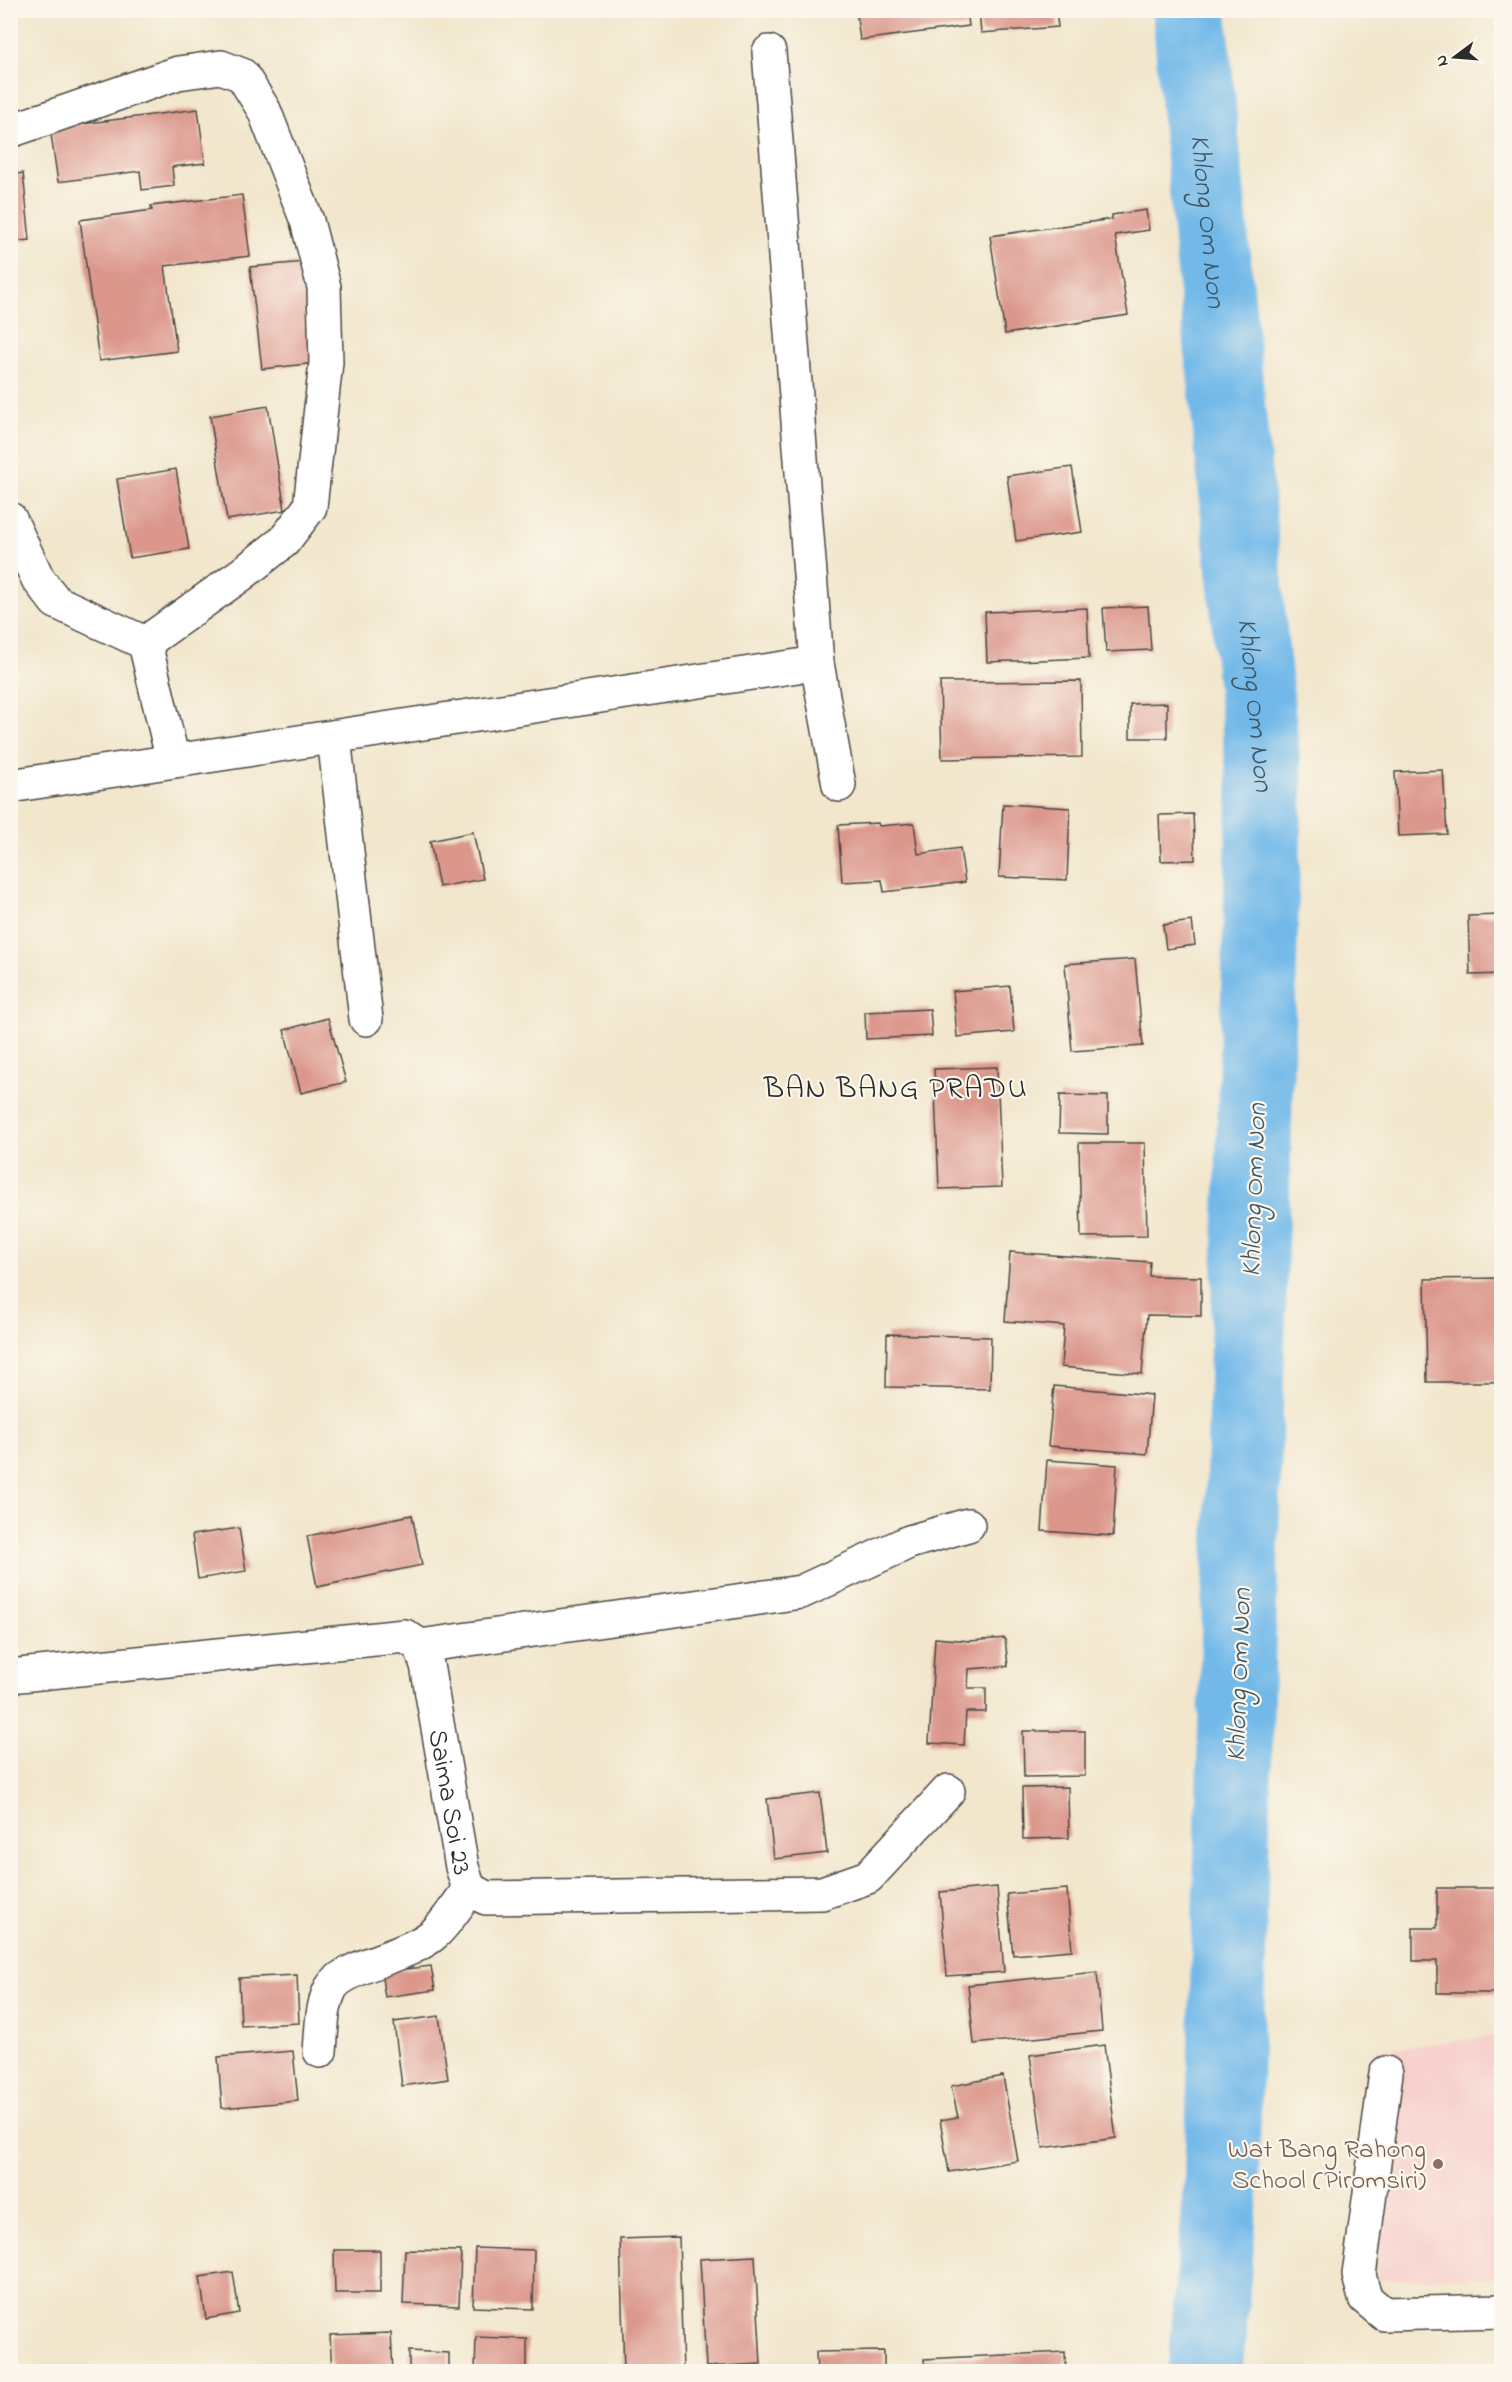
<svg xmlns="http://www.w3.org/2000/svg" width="1512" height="2382" viewBox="0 0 1512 2382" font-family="'Indie Flower',sans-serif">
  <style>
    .built { fill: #f7d0cc }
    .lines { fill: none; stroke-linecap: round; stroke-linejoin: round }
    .river { stroke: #72b9e9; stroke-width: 75 }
    .building { fill: #dc978c }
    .minor-casing { stroke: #494743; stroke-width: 36 }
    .minor { stroke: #fff; stroke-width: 33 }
    .education-dot { fill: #8d6e63; stroke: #fbf7ec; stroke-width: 2 }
    .labels { text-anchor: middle; stroke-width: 4.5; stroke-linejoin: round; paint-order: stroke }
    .street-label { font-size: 27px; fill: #2b2b2b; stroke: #fbf7ec }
    .education-label { font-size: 27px; fill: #785e54; stroke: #fbf7ec; text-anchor: end }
    .water-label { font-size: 28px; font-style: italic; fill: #405664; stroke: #fbf7ec }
    .quarter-label { font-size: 30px; letter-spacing: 1.5px; fill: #2b2b2b; stroke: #fbf7ec }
  </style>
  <rect width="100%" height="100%" fill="#fbf7ec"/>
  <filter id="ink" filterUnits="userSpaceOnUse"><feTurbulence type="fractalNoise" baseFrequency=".0167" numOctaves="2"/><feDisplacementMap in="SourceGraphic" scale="12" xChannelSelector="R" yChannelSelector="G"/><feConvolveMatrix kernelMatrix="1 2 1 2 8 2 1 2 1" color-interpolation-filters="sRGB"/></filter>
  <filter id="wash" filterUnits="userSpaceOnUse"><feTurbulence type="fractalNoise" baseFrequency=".008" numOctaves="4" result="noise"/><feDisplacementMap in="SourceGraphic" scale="24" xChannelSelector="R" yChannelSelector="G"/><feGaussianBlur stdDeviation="1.35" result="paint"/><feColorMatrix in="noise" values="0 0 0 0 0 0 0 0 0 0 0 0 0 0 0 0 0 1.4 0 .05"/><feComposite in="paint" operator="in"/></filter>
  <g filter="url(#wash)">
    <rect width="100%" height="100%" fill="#f2e6cc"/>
    <path class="built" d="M1501,2035V2277L1374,2280V2051Z"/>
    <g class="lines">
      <path class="river" id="s1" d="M1189,10L1265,786L1221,2193L1205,2372"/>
    </g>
    <g id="blocks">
      <g class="building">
        <path d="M856,10H967L969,26L860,40Z"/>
        <path d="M979,10H1056L1058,27L981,33Z"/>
        <path d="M198,109L205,163L172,167L174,186L142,190L140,171L58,182L50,128Z"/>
        <path d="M23,173L30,240L10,242V175Z"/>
        <path d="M242,195L250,256L165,266L177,351L99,361L80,220L152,210L151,206Z"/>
        <path d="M1146,210L1149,230L1115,235L1128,315L1005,334L990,236L1112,219V215Z"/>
        <path d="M305,262L316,363L262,369L250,267Z"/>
        <path d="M268,406L285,510L227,520L210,416Z"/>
        <path d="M1072,467L1082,532L1016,541L1007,476Z"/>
        <path d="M176,469L189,549L130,558L117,479Z"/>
        <path d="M1148,606L1151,650L1106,652L1103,608Z"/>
        <path d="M1087,608L1089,658L987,662L985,612Z"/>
        <path d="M1081,681L1082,757L942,759L940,682Z"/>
        <path d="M1167,703V738H1130V704Z"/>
        <path d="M1443,770L1447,834L1398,836L1395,772Z"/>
        <path d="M1003,804L1070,808L1067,880L999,877Z"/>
        <path d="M1193,814L1195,860L1161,861L1159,815Z"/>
        <path d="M878,823L879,826L914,823L918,854L960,848L965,882L884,892L882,880L842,882L838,825Z"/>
        <path d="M473,832L483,879L439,887L430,841Z"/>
        <path d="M1502,915V974L1470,975L1468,916Z"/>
        <path d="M1192,921L1195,945L1166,949L1163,925Z"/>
        <path d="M1135,959L1143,1046L1072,1051L1065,964Z"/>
        <path d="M1010,986L1014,1032L957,1037L953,991Z"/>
        <path d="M930,1009L932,1036L866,1039L865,1012Z"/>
        <path d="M328,1018L346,1082L301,1093L284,1030Z"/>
        <path d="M997,1067L1002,1187L939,1189L934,1069Z"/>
        <path d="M1060,1095L1108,1096V1134L1059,1133Z"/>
        <path d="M1079,1143H1145L1147,1236L1081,1237Z"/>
        <path d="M1010,1252L1150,1262L1149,1276L1201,1277V1316L1147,1315L1142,1374L1061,1367L1064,1326L1005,1321Z"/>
        <path d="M1502,1278V1382H1427L1425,1279Z"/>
        <path d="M887,1334L991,1337L990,1389L886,1387Z"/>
        <path d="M1054,1386L1152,1395L1147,1454L1048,1446Z"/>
        <path d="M1047,1460L1117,1465L1113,1536L1042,1531Z"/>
        <path d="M412,1515L422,1565L317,1587L307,1536Z"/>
        <path d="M239,1528L246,1571L198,1579L192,1535Z"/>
        <path d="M935,1638L970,1641L1005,1638L1008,1666L969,1669L968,1688H986V1712H966L964,1745L929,1743Z"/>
        <path d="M1023,1731H1085V1776L1024,1777Z"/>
        <path d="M1068,1787L1069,1838L1023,1839L1022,1788Z"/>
        <path d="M820,1793L827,1853L774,1859L767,1799Z"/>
        <path d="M997,1887L1004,1972L947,1976L940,1892Z"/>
        <path d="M1437,1888H1498L1499,1993H1437V1961H1413V1928H1437Z"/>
        <path d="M1067,1889L1072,1950L1013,1955L1007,1894Z"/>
        <path d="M431,1966L435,1990L385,1997L381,1972Z"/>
        <path d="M1097,1972L1102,2031L974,2044L968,1985Z"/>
        <path d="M297,1975L299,2023L241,2026L239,1978Z"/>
        <path d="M439,2016L448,2079L402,2086L394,2022Z"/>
        <path d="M1104,2045L1116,2138L1043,2148L1030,2055Z"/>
        <path d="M293,2051L298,2101L222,2108L218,2057Z"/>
        <path d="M1003,2076L1018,2161L949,2172L940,2120L958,2117L951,2086Z"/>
        <path d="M679,2237L683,2372H624L620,2239Z"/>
        <path d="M475,2248L534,2250L533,2309L473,2307Z"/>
        <path d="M334,2250H380V2293H335Z"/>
        <path d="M405,2250L461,2251L459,2306L403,2304Z"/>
        <path d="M755,2256L761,2364L706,2367L700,2259Z"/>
        <path d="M233,2272L239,2313L206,2319L200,2277Z"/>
        <path d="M391,2333L393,2372H332L330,2335Z"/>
        <path d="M476,2337L527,2339V2372H475Z"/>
        <path d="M409,2351L449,2353V2372H409Z"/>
        <path d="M884,2351V2372H817L816,2352Z"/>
        <path d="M1065,2352L1066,2372H925L924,2359Z"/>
      </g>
    </g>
  </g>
  <g filter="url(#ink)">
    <use href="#blocks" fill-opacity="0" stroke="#494743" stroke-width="1.5"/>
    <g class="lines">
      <defs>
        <g id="minor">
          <path d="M769,52L817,663L839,785"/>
          <path d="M10,131L178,73L221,67L242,75L264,110L307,221L324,287L326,362L310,507L284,541L242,574L145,643"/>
          <path d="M10,519L38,579L56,602L145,643L173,761"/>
          <path d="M334,737L366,1019"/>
          <path d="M10,786L817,663"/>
          <path d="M420,1646L801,1592L909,1542L968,1525"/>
          <path id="s2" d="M10,1676L405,1636L420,1646L427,1665L462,1867L469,1889L486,1898L822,1893L868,1877L948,1791"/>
          <path d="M320,2051C322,2031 321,2007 331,1988C344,1965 409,1957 435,1933C448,1921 459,1903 469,1889"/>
          <path d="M1386,2073L1359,2275L1365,2298L1384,2314L1502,2311"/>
        </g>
      </defs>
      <use href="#minor" class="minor-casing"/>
      <use href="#minor" class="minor"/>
    </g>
  </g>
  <circle class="education-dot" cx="1438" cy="2164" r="6"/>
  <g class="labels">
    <g class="street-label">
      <text dy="9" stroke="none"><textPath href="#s2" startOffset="574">Saima Soi 23</textPath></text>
    </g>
    <g class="education-label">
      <text x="1426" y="2157">Wat Bang Rahong<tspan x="1426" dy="31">School (Piromsiri)</tspan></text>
    </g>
    <g class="water-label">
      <text dy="10" stroke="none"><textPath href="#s1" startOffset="212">Khlong Om Non</textPath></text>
      <text dy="10" stroke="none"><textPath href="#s1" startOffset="698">Khlong Om Non</textPath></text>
      <text transform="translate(1252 1190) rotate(-88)" y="10">Khlong Om Non</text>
      <text transform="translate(1237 1675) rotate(-88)" y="10">Khlong Om Non</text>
    </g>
    <g class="quarter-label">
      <text x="896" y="1097">BAN BANG PRADU</text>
    </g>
  </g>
  <rect width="1512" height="2382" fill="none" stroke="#fbf7ec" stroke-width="36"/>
  <g transform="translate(1455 57) rotate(254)" stroke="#fbf7ec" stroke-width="4.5" paint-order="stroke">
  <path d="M0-4.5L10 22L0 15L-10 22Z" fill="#2b2b2b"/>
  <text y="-9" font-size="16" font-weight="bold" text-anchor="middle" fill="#2b2b2b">N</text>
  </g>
</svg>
